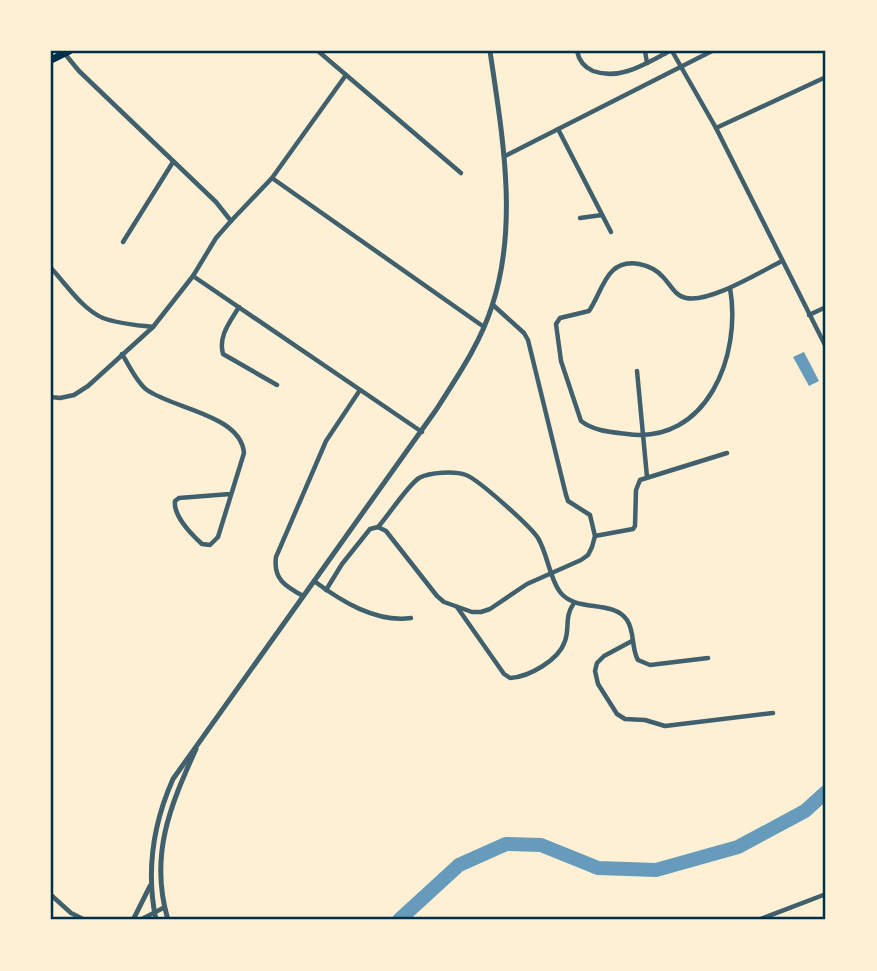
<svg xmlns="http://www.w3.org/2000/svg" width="877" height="971" viewBox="0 0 877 971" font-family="Inter,sans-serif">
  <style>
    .water { fill: #669bbc }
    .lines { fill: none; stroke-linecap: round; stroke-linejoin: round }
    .river { stroke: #669bbc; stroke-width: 14 }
    .minor { stroke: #3f606c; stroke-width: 4.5 }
    .tertiary { stroke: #3f606c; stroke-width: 5 }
    .primary { stroke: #003049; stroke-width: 7 }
    .neatline { fill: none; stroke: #003049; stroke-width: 2.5 }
  </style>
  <rect width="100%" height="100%" fill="#fdf0d5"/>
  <path class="water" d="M804,352L819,381L809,386L793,357Z"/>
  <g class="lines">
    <path class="river" d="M399,920L459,865L506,844L541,845L598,868L656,870L738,847L805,811L826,792"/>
    <g class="minor">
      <path d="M318,51L461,173"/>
      <path d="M577,51C579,61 584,67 593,71C621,81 646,63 670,51"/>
      <path d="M645,51L647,63"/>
      <path d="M672,51L716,128L826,347"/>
      <path d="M65,54L79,71L216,202L231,221L216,238L193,276L422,432"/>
      <path d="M716,128L826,77"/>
      <path d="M558,129L611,232"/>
      <path d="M505,156L712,51"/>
      <path d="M272,178L484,327"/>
      <path d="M580,218L602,215"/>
      <path d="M231,221L272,178L346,75"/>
      <path d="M123,242L173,162"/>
      <path d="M51,268C66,284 82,309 103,318C119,324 136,325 153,327"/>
      <path d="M730,288C742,355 707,445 627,434C610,432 594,431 581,421L561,361L556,324L560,318L589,311C603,291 606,258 639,264C649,266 656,269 663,277C670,284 675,296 686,298C710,303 760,272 782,261"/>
      <path d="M239,307C230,322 218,336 223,354L277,385"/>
      <path d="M809,315L826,307"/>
      <path d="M122,354C129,365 137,383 147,390C174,409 241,415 244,453L218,537L210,545L202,544C191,534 173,515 175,501L179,498L230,494"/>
      <path d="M637,371L647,477"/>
      <path d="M51,397L60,398L74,395L88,386L153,327L193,276"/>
      <path d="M378,527C388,516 408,485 419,478C430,472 455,471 466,475C479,480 530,526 538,538C548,555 549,577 560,592C576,613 612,599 627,620C635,632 631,648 638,660L650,665L708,658"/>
      <path d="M595,536L633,529L635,526L636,490L640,480L727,453"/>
      <path d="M314,581C341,601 376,623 411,618"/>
      <path d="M326,590L342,564L370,529L378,527L386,531L437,596L444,602L472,612H481L490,609L527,584L581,560L588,555L592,547L595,536L590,515L568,501L566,495L528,340L524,333L493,305"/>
      <path d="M303,596C285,586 273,579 276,557L326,441L360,390"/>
      <path d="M457,607L504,674L510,678C529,677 559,660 565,641C570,627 564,617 574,603"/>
      <path d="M632,641L604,656L597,663L595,671L598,684L617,714L625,719L645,720L665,726L773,713"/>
      <path d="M51,895L71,913L85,920"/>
      <path d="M140,920L165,907"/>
      <path d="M758,920L826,894"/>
    </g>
    <g class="tertiary">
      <path d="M133,920L150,886"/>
      <path d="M156,920C146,872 153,824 173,779L436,410C457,377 480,344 492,306C519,224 502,134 490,51"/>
      <path d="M168,920C149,856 170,806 196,749"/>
    </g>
    <path class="primary" d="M51,60L69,51"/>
  </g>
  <rect width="877" height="971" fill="none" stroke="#fdf0d5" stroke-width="105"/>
  <rect x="52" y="52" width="772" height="866" class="neatline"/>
</svg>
